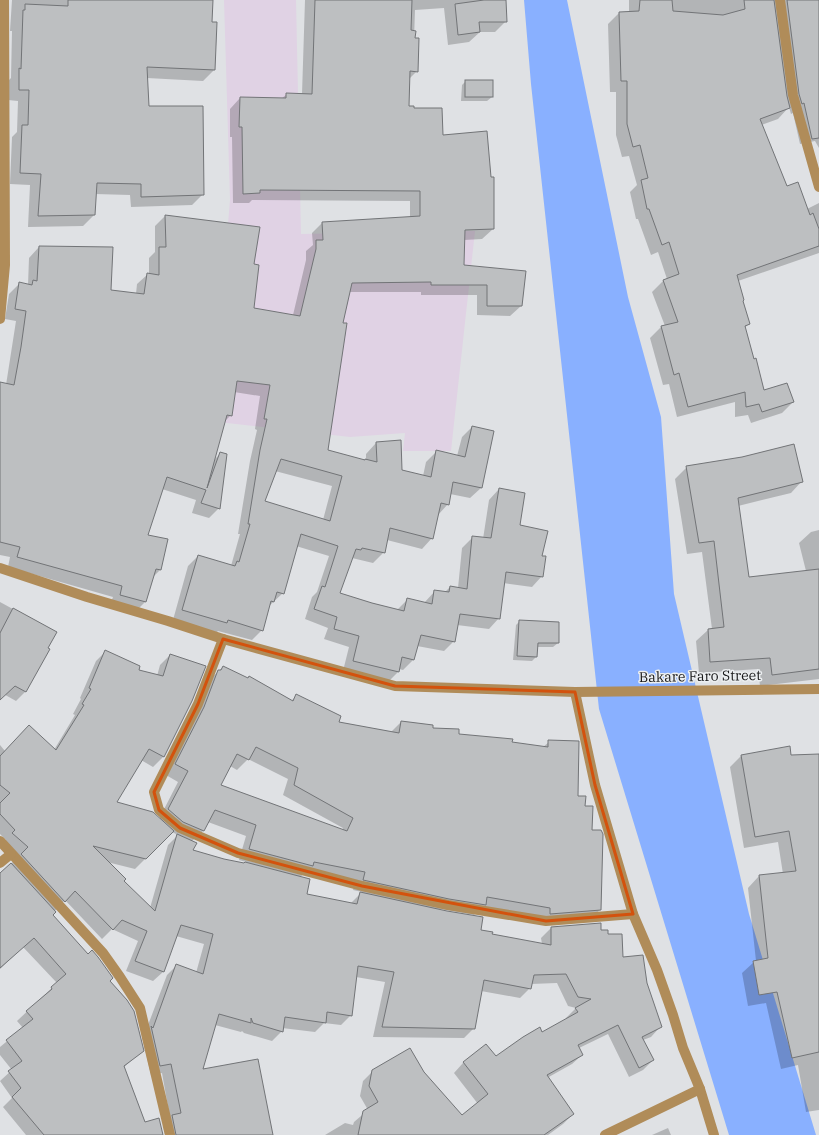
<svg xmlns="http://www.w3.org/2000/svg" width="819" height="1135" viewBox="0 0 819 1135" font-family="'IBM Plex Serif',serif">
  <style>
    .education { fill: #e0d2e4 }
    .water { fill: #89b0ff }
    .shadow { fill: #0003; fill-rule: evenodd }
    .building { fill: #bdbfc1; stroke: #727477; fill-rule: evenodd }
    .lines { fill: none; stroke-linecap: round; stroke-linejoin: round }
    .minor { stroke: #b08c59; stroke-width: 10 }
    .marked { fill: none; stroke: #d3520d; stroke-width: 3; stroke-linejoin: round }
    .labels { text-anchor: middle; stroke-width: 3; stroke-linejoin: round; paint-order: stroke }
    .street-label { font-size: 14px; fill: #181819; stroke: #eceff1 }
  </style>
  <rect width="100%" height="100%" fill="#dfe1e4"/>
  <path class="education" d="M224,0H296L301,234L475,231L451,451H403L405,433L350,437L200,420L221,308L230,200Z"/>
  <path class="water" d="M524,0H567L628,297L661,417L674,594L749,914L816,1135H729L599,709L531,84Z"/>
  <g class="shadow">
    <path d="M12,0H212L211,23L214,70L203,81L147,78L148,107L203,194L192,205L131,207L130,195L95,194L94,215L83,226L28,227L30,185L10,184L12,137L17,132L18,101L8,100L9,80L11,78L12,31H10Z"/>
    <path d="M305,0H505L506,21L495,32H480L469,42L448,45L444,8L415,10L414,39L417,71L408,80V107L413,109L442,136L493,229L482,239L464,240L463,266L525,272L521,306L510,316L477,315V295H421V292H349L342,323L327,451L364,461L366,460V454L376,443L400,441L401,471L423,476L426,462L437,451L457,456L462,437L472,427L481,488L470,498L450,494L448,504L438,515L432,538L422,549L387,540L384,552L373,563L352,558L339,594L397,610L408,599L424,603L435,591L445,592L450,587L458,588L462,548L473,537L483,539L489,500L499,489L519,526L541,557L542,576L532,587L503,583L499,618L489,629L457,625L454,641L444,651L417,646L413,660L403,670L399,669L398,672L388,682L343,671L349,647L324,639L328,628L305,619L312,597L317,592L329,556L296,546L283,593L269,606L262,630L252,640L218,631L216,633L173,620L188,566L198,556L231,566L240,534H238L250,461L257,430L255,429L260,396L234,392L231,415L224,422L213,461L221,453L219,508L209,518L192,513L196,500L162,489L147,536L166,540L160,570L153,577L145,602L135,612L110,605L113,597L8,567L10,557L0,555V390L6,385L16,321L5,319L9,294L19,284L28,285L29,258L39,247L110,291L136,294L137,284L148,274H149V258L155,252V226L165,216L253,265L252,309L293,315L306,260V251L313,245L312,233L322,223L410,218V201L252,200L249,203H233L232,137H230V109L240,98L281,99L287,94H302ZM275,471L332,486L323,520L264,501Z"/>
    <path d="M629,0H819V148L815,141L800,144L793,113L791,114L789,107L778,119L761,125L787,187L807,209L819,203V253L738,281L749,324L744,328L764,391L793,402L782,413L751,423L748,415L735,417V402L677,417L669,384L663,385L650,338L661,327L665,326L652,292L663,281L667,279L658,252L651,255L638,219H636L630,192L637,185L629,156L622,157L616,135V92H610L608,24L619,13L629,12Z"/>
    <path d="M466,81H492V97L487,101H461L462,85Z"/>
    <path d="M687,467L802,481L791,493L738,506L749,578L806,571L799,543L811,532L819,530V679L760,686L758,669L699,673L696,641L708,630L712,629L702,552L687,554L675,479Z"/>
    <path d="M0,602L55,632L26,691L16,701L0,692Z"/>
    <path d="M520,621L558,643L553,647H537L536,657L532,661L513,660L516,625Z"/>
    <path d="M106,651L138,671L157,676L160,665L170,655L191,701L163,757L153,767L141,760L115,803L159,819L178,782L166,775L208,681L223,667L291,701L297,695L337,722L391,732L401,722L458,735L511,743L543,747L549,742L577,796L584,807L591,831L600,910L589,920L540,924L480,908L474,915L440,909V911L491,935L542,944L541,938L551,928L600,931L607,935L622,959L646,983L660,1027L651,1037L643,1040L653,1060L643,1070L629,1077L608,1034L579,1048L582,1055L572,1064L547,1078L573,1114L563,1124L548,1135H325L345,1123L353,1125L354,1122L368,1110L360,1096L363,1081L373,1071L423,1072L462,1116L478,1104L454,1073L463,1063L486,1045L496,1058L567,1019L566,1018L576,1008L568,1006L557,983L531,984L530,988L520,998L481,991L474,1028L464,1038L373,1037L385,982L356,977L351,1015L341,1025L324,1023L315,1032L282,1028V1031L272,1041L244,1033L242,1031L241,1032L215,1025L201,1071L272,1135H165L163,1126L170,1118L162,1073L151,1075L142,1037L145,1033L167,975L177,965L196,973L204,944L176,936L163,972L153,981L126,971L138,941L112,929L102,939L65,900L51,915L108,981L142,1051L123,1068L144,1123L163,1135H26L3,1107L12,1098L0,1081L12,1070L0,1055V1047L23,1028L17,1021L57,983L23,947L0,969V874L18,857L3,844L6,840L0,834V804L1,803L0,802V745L5,751L54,750L75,715L73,714L81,699L80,698L96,661ZM248,759L288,779L283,795L343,828L342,830L219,786L230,766L237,770ZM208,822L246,836L239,860L246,862L244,864L224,860L192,850V841L203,831ZM172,832L178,835L168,845L150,908L122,881L107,862L135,869ZM305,873L355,883L353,890L362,892L350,904L306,895L300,877Z"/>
    <path d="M819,755V1110L806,1112L798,1065L781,1069L766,1003L748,1006L742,973L754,962L756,961L748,888L759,876L783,874L778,842L744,848L730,767L741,756Z"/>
    <path d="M668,1128L671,1135H652Z"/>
  </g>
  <g class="building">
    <path d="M68,0H213L212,22H217L215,70L147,67L149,106H203L204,195L141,197V184L97,183L95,215L38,216L41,174L20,173L22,125H28L29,90H19V68L21,69L23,10H25V4L68,6Z"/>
    <path d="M315,0H412L411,30L416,31L415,38H419L418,72L410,71L409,106H414V108H442L443,135L487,131L491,177H494V229L465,230L464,265L526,271L522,306H487V285H431V282L352,283L343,323H347L328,450L365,460V459L377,462L376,442L401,440L402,470L431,477L436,450L465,457L472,426L494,431L482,488L453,482L449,505L441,503L433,539L390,528L385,553L362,548L361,550L356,549L340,593L372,603L404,611L407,598L432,604L434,590L449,592L450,586L467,589L472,536L491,538L499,488L525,493L520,525L548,531L542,556H546L543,577L506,572L500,619L460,614L455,642L421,635L414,660L402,657L399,672L353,661L359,636L334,629L337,617L314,609L322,586L325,587L338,546L301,534L284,594L277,592L274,602L271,601L263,631L228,620L227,623L182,610L198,555L235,566L237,561L239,562L250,524H248L260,450L267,419H264L270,385L237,381L232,416L227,415L207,488L220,452L227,454L220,509L201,503L206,490L167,477L148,535L168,539L161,570L156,569L146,602L120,595L122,586L17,557L20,547L0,542V382L14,385L21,347L26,311L15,309L19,282L32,285L33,280L37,281L39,246L113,247L111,290L144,294L147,273L159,275V247H166L165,215L260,227L254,264L259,265L254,308L300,316L316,249V240H323L322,222L420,216V191L260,190V193L243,194L242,127H239L240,97L286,98V93L312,94ZM281,459L342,476L330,521L265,501Z"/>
    <path d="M484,0H506L507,22H479L480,32L458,35L455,4Z"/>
    <path d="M640,0H672L673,11L723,15L745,9L744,0H774L787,96L790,108L760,119L787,186L798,182L810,215L813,213L819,229V246L737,275L744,300L743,301L750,324L745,326L754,359L756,358L764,390L787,383L794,402L762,412L759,404L746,407L745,392L688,407L679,373L674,375L661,326L678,322L663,280L679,274L669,242L662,245L649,209H647L641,180L648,178L640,145L633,147L627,124V81H621L619,12L639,11Z"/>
    <path d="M787,0H819V138L812,139L804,103L802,104L799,94Z"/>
    <rect x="465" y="80" width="28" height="17"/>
    <path d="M794,444L803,482L738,498L749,577L819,569V669L772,675L770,658L710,662L708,629L724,627L714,541L699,543L686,466L742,457Z"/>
    <path d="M13,608L57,632L48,648L50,649L26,692L15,686L0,700V633Z"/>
    <path d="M519,620L559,622V643H538L537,657L517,656Z"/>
    <path d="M105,650L140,666L139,670L163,676L170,654L206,666L192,701L164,757L149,749L117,802L153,812L174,831L146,859L93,846L126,879L124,881L155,911L177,834L197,843L193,850L224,859L244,863L245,862L310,879L307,894L357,904L360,892L447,911L483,917L481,930L493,932L492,934L551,945V927L601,923V930H608V934H622L623,957L643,955L647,983L662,1027L642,1037L654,1060L639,1068L618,1025L578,1045L583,1055L547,1075L574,1114L544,1135H358L363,1111L378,1102L369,1086L372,1070L410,1048L424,1072L462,1115L488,1094L463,1062L486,1044L496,1056L523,1037L540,1027L542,1032L578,1012L575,1008L591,999L578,997L566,974L534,975L531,989L484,980L475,1029L382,1027L394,972L358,966L352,1016L327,1012L326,1023L285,1017L283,1032L253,1023L251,1018V1023L219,1014L203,1069L258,1059L273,1135H176L172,1115L181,1113L171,1064L160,1066L151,1026L153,1028L176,964L203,974L213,934L181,925L164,972L135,961L147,931L122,920L113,930L75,891L65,902L21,854L28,847L12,833L15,830L0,814V803L10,793L0,785V756L29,725L56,750L84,705L82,704L91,689L89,688Z"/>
    <path d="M223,666L248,678L249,676L293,701L296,694L341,716L339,722L399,733L401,721L433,725V728L459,729V734L513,739L512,742L548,747V740L579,741L578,796H586L585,806H593L592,830H601L603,834L601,910L550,914V908L487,897L486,905L449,899L363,880L365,872L314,862L313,866L249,849L256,825L215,810L204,831L183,822L168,809L188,771L175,764L204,707L218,670H221ZM256,747L298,768L294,785L353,818L347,831L221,785L237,754L249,760Z"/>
    <path d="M790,746L791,755L819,754V1052L792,1058L777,992L759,995L753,961L768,958L759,875L796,871L789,831L755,837L741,755Z"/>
    <path d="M11,863L56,912L53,915L88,954L92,950L98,957L113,978L110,981L127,1000L134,1011L144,1051L124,1066L145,1122L159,1118L163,1135H44L12,1097L21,1088L8,1071L22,1061L6,1040L33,1019L26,1011L52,989L51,987L66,974L34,938L0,968V873Z"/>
  </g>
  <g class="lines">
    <g class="minor">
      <path d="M780,0L793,95L819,187"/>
      <path d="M0,319L5,265L4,0"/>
      <path d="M0,568L87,597L168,621L223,639L395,686L575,692L819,689"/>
      <path d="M223,639L198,704L154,792L159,810L180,828L238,853L362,886L448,905L546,921L633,914"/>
      <path d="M575,692L595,785L633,914L657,970L673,1015L683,1048L700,1089L714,1135"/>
      <path d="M0,841L103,953L120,977L140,1008L170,1135"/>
      <path d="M0,863L11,854"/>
      <path d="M605,1135L700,1089"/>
    </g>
  </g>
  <path class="marked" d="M223,639L395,686L575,692L595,785L633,914L546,921L362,886L238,853L180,828L159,810L154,792L198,704Z"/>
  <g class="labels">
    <g class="street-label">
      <text transform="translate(700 676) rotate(-1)" y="5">Bakare Faro Street</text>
    </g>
  </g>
</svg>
